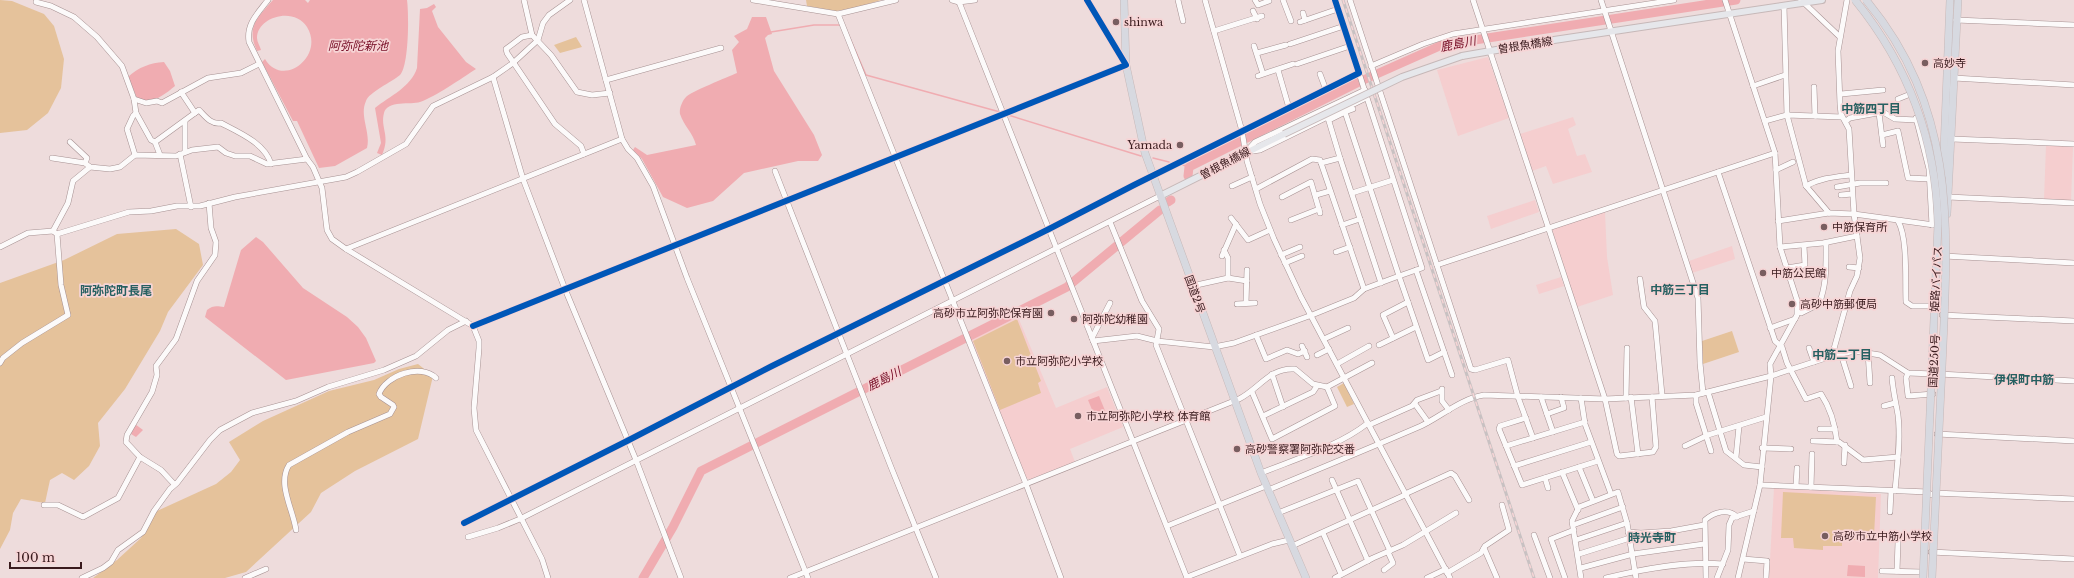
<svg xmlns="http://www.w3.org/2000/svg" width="2074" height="578" viewBox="0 0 2074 578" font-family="'Libre Baskerville','Noto Sans JP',serif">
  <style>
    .built { fill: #f5cecf }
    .green { fill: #e5c29b }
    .water { fill: #f0acb1 }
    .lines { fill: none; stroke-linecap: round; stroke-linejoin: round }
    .stream { stroke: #f0acb1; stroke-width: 1.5 }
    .river { stroke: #f0acb1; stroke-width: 9 }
    .minor-casing { stroke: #a69192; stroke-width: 6 }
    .major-casing { stroke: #c6b8b8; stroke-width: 8 }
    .highway-casing { stroke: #c6b8b8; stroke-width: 8 }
    .minor { stroke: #fcfafa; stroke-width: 5 }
    .major { stroke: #e6e7eb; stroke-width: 6 }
    .highway { stroke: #d7d9e0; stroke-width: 7 }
    .rail-casing { stroke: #c8c1c2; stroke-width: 3 }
    .rail { stroke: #f6d4d5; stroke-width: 1.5; stroke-dasharray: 4.5; stroke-linecap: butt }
    .major-bridge-casing { stroke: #c6b8b8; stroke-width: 8; stroke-linecap: butt }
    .highway-bridge-casing { stroke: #c6b8b8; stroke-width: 8; stroke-linecap: butt }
    .major-bridge { stroke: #e6e7eb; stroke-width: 6 }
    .highway-bridge { stroke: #d7d9e0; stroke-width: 7 }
    .cycleway-casing { stroke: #f6d4d5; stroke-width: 8 }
    .cycleway { stroke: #0057b8; stroke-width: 6 }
    .poi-dot { fill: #785e60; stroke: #f6d4d5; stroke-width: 1.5 }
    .labels { text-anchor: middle; stroke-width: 3.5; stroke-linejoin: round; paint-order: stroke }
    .poi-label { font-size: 11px; fill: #391a1d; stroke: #f6d4d5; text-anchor: start }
    .street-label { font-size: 11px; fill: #391a1d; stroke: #f6d4d5 }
    .water-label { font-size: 12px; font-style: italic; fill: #760c25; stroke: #f6d4d5 }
    .neighbourhood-label { font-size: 12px; font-weight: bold; fill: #266061; stroke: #f6d4d5 }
  </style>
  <rect width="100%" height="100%" fill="#eedcdc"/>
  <g class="built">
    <path d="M1488,57L1509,118L1458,136L1437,70Z"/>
    <path d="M1573,117L1576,125L1568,129L1577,156L1585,154L1592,172L1553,184L1546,166L1532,171L1520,134Z"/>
    <path d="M2046,145L2073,147L2071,201L2044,200Z"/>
    <path d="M1535,200L1539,212L1491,229L1487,216Z"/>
    <path d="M1605,212L1607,257L1613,295L1577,307L1552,229Z"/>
    <path d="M1732,246L1735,259L1692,273L1689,261Z"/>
    <path d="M1561,277L1564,286L1539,294L1536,285Z"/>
    <path d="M1018,317L1056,408L1107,387L1123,427L1070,449L1075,462L1030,480L1025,477L971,339Z"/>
    <path d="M1774,488L1881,494L1878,578H1769Z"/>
  </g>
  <g class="green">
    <path d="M0,0L12,1L44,14L54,26L64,59L61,88L48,113L27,130L0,133Z"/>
    <path d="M806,0H881L855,8L836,11L807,6Z"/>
    <path d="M576,37L582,47L560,53L554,45Z"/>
    <path d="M176,229L199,244L203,265L168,312L160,331L125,389L98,423L100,446L89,466L74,480L62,473L50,480L45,503L21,499L13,513L10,530L0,549V283L64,260L117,234Z"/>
    <path d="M1017,319L1041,381L1038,383L1041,393L1000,410L973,341Z"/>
    <path d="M1732,331L1739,352L1703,364L1702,341Z"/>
    <path d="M418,364L433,376L418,439L355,471L321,493L311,512L246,572L225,578H93L117,560L141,538L157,511L216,484L231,472L240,460L229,442L263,421L329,391L374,380L399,369Z"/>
    <path d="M1344,383L1354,404L1347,407L1337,387Z"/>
    <path d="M1783,492L1876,497L1874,536L1871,540H1842V546H1823V550L1794,548L1793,538H1781Z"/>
  </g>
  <g class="water">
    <path d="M273,0H305L308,3L310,0H407C409,14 409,66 400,75C392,82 369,92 366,101C359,116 371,132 367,148L335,166L319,168L297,121H293L262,62L265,59C283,89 325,56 307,27C294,6 257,17 257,38C257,42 260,46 261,50L257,51C246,27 257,18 273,0Z"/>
    <path d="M434,4L436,7L432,11L438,27L466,62L476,69C462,78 435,97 420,102C411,105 387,100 384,113C380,128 391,136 382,155L377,153L381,143L375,108C390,96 411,87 417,68L420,9L427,8Z"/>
    <path d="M752,17H766L772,34L768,35L765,38L774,71L814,135L822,155L818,161H798L744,173L713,201L687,208L663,197L642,159L633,150L635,147L647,155L696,145C693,133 684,126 680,114C679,109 682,101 686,97C690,92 728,77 737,73L732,50L739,42L734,36L747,29Z"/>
    <path d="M164,62L170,71L175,86C164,95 152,105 137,98L128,77C139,67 150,63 164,62Z"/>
    <path d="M256,237L263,242L303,288L347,317L358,327L366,338L376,361L374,363L286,380L205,317L207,310C213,305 217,306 224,307L241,250Z"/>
    <path d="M1099,396L1106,413L1095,417L1088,400Z"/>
    <path d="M135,424L143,430L136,437L131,434Z"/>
    <path d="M1848,565L1865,566V577L1847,576Z"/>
  </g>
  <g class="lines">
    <g class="stream">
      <path d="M845,27L866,75L1000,112"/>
      <path d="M771,32L814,25H840"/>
      <path d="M1008,115L1141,156"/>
      <path d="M1153,158L1169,162"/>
      <path d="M1183,165L1189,167"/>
    </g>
    <g class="river">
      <path d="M1188,176L1189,167L1361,81L1442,45L1736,0"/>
      <path d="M1168,202L1171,200"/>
      <path d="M643,578L673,527L701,471L1067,287L1160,210"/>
    </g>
    <defs>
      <g id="minor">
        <path d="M268,0C258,13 246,24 249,42L307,159L313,167L322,188L327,230L332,239L346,249L473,326L479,341V348L474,408L476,430L542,559L548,578"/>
        <path d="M524,0L532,35L551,55L577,92L592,95L610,93"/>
        <path d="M584,0L622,139L628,149L637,158L653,186L687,278L808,578"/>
        <path d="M753,0L838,14L896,0"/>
        <path d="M952,0L959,2L975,0"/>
        <path d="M1178,0L1183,21"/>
        <path d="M1205,0L1242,131L1247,161L1260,204L1274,239L1301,297L1450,578"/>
        <path d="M1255,0L1258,5L1269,1"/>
        <path d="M1283,0L1291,21"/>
        <path d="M1350,0L1471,369L1475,370L1508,360L1518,397L1533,438"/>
        <path d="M1473,0L1605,399L1617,454L1619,456L1653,452L1656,447L1652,397"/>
        <path d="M1601,0L1698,298L1700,363L1703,393"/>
        <path d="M1725,0L1775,153L1780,247L1797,300V315L1770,364L1771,376L1760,485L1738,578"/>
        <path d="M1801,0L1840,37"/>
        <path d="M36,2L51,6L74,17L97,37L122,66L134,99L136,113L151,140L155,142L199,110C205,116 211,125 221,123C238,132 265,143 271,164"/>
        <path d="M959,2L1187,578"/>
        <path d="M1784,6L1787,115L1806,186L1829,213"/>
        <path d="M1253,11L1257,19"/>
        <path d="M1303,13L1305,20"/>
        <path d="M838,14L1026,484L1061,578"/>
        <path d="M1956,20L2074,25"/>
        <path d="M1300,22L1338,9"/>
        <path d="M1214,31L1262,16"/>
        <path d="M532,35L522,37L506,49L507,53L555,124L581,146L584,154"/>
        <path d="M1290,44L1344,26"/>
        <path d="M1254,46L1263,74L1293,64L1258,76"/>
        <path d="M1257,53L1286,45"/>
        <path d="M1297,64L1350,46"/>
        <path d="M1371,66L1423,44L1453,34L1674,0"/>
        <path d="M1278,70L1289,108"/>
        <path d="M1359,73L1422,268L1399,276L1428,360L1444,352"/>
        <path d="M1320,74L1326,90"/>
        <path d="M493,77L523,179L565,289L636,460L681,578"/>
        <path d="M1954,78L2074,85"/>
        <path d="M606,80L721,48"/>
        <path d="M1753,86L1785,75"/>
        <path d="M1814,87L1815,116"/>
        <path d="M181,92L195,113"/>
        <path d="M1841,94L1883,90"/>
        <path d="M134,99L146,103L157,101L162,103L208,78L241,73L259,64"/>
        <path d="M1898,99L1908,95"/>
        <path d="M1345,112L1353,109"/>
        <path d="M1879,113L1883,145"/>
        <path d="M1328,118L1340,158L1321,163L1364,289"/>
        <path d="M1916,118L1929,169L1932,225"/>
        <path d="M1765,121L1787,115L1842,117"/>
        <path d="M1846,121L1850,118L1883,112L1895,119L1917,120"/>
        <path d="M1882,135L1898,131L1908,178L1930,179"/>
        <path d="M1952,139L2074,144"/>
        <path d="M70,142L87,158L85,163"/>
        <path d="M155,142L160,155"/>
        <path d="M1253,151L1260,150L1366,98"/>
        <path d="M185,152V121"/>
        <path d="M1246,152L1255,142L1365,90"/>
        <path d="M180,154L191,207"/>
        <path d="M135,155L127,129L133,116L136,113"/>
        <path d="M52,158L85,163L90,167L110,169L120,167L135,155L176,156L192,150L218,147L226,153L235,156H250L267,164L307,159"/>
        <path d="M1340,158L1381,283"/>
        <path d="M1776,170L1793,162"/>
        <path d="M775,171L891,467L936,578"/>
        <path d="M1718,172L1775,341L1782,347L1787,363L1806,399L1821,394C1831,409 1835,424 1837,442"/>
        <path d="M1232,186L1252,177"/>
        <path d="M1806,186C1820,178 1835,177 1851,175"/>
        <path d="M1837,187L1860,183H1886"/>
        <path d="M1256,189L1312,159L1320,160L1321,163"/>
        <path d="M1352,193L1393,180"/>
        <path d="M1316,195L1330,191"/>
        <path d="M1841,195L1852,194"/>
        <path d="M1282,197L1311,182L1320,213"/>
        <path d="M1948,197L2074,203"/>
        <path d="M1231,218L1248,240L1270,230"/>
        <path d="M1291,220L1319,209"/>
        <path d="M1778,221L1829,213L1854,214L1934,225"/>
        <path d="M1898,221C1908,238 1905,281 1906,302L1912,306H1937"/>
        <path d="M1110,222L1142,301L1159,329L1156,345L1240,556"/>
        <path d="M1342,225L1360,219"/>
        <path d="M57,234L129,212L151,211L177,206H200L235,197L346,177L357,172L406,144L433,106L493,77L513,63L538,40L543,23L549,15L570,0"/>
        <path d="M0,247L28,233L53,231"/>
        <path d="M1780,247L1823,243L1857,236"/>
        <path d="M346,249L622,139"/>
        <path d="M1224,250L1228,258V278"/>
        <path d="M1336,252L1350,247"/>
        <path d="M1281,255L1300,247"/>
        <path d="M1222,256L1236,224"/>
        <path d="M1944,256L2074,263"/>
        <path d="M1285,263L1302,256"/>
        <path d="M1437,265L1775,153"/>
        <path d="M1849,267L1859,268"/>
        <path d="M1787,268L1805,265L1804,246"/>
        <path d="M1416,270L1452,375"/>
        <path d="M1640,279L1644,307L1655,321L1662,395"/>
        <path d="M1192,286L1228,278L1247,281"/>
        <path d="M1246,303L1247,270"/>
        <path d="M1237,304L1255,303"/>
        <path d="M1798,312L1801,313L1819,304C1827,284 1826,264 1826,243"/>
        <path d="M1942,315L2074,321"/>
        <path d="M473,326L1126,65L1087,0"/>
        <path d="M1770,328L1795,319"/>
        <path d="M1256,335L1266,359L1287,350L1298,354L1305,351"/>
        <path d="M1092,338L1110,303"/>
        <path d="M1393,338L1383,315L1408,302"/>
        <path d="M1324,339L1348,328"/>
        <path d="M1093,341L1137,336L1157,341L1214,347L1234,343L1312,315L1354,298L1364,289L1399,276L1345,112L1329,120"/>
        <path d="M1379,345L1416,327"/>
        <path d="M1302,346L1307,357"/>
        <path d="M1809,348L1814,362"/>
        <path d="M1868,352L1870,383"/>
        <path d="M1841,354L1851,386"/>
        <path d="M1317,355L1329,349"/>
        <path d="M1832,356L1850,291L1857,276L1860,258L1854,214L1849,129L1841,114L1840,104L1838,51L1847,0"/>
        <path d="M0,363L3,358L22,343L68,315L61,285L57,234L53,231L68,203L73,181L90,167"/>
        <path d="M1337,364L1369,346"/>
        <path d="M1908,373L1906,378L1908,396L1933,394"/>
        <path d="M1272,374L1283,407"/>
        <path d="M1939,374L2074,381"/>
        <path d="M1892,378C1893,391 1896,403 1898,415C1901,440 1897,466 1895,491"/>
        <path d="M1442,389V401L1449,410"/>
        <path d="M1252,392L1272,439L1335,406L1327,387"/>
        <path d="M1708,392L1726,451L1744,465L1762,467"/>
        <path d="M1696,395V403L1711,451"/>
        <path d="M1541,397L1553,432"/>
        <path d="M1631,397L1638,454"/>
        <path d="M1581,398L1585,424L1611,494"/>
        <path d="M1626,398L1627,348"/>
        <path d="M1415,404L1428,422"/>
        <path d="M1884,406L1895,403"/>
        <path d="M1547,414L1564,408L1561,397"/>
        <path d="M1263,416L1313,392L1317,386"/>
        <path d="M1526,418L1500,426L1499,429L1522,485L1598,461"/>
        <path d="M1369,425L1412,406L1417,400L1441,391"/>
        <path d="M1820,429H1835"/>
        <path d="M1937,434L2074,441"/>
        <path d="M1813,441L1839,442L1863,460L1898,457"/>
        <path d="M1506,446L1585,422"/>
        <path d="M1685,446L1708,435L1766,417"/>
        <path d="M1762,448L1791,449"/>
        <path d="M1736,457L1739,426"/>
        <path d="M1844,463L1845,445"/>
        <path d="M1514,466L1591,442"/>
        <path d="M1579,467L1593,501"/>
        <path d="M1562,472L1578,510"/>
        <path d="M1261,473C1296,459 1339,446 1368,423"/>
        <path d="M1545,478L1548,488"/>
        <path d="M1332,480L1368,561"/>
        <path d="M174,484L161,470L140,457L126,442L127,435L152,392L157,375L156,366L176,339L197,281L215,255L216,242L211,228L209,203"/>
        <path d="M1760,485L1928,492L1931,495L1934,493L2074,499"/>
        <path d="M1796,486L1797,468"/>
        <path d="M1811,487L1812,454"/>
        <path d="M1268,490C1319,469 1370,448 1421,426C1442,416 1460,399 1484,395L1605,399L1696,395L1771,376L1832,356L1855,351L1880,355L1908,373L1934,374"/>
        <path d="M1405,494L1451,473L1455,476L1469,500"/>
        <path d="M44,505H58L83,517L118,498L140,457"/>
        <path d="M1890,512L1891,491"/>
        <path d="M1278,513L1358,481L1390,551"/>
        <path d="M464,523L627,441L772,366L1049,229L1134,185L1359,73L1335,0"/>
        <path d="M1573,525L1623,507"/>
        <path d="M1167,526L1266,486"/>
        <path d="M296,530C293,509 277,484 289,465L348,432L390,414L394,407L393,405L381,397L379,394C386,375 421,363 436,378"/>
        <path d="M1628,532L1641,533L1671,531L1704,525"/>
        <path d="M1323,533L1341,574"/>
        <path d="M1534,535L1550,578"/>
        <path d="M468,537L498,528L520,519L1160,196"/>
        <path d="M1576,540L1627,523"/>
        <path d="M1292,546L1405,495"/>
        <path d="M1484,548L1497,578"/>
        <path d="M1931,552L2074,559"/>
        <path d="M1579,554L1630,538"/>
        <path d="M1743,559L1767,561L1766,578"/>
        <path d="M1581,568L1633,554L1704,544"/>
        <path d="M1384,570L1393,563L1388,552"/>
        <path d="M1882,571L1922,572"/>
        <path d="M1897,571L1898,542"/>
        <path d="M1447,573L1481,553L1485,546L1509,530L1502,505"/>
        <path d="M1187,577L1272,544L1289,540"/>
        <path d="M82,578L103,568L111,562L118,550L143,532L154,511L170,489L177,483L210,440L220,430L252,413L296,401L328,387L384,370L416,356L448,330L466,321"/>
        <path d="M245,578L266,569"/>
        <path d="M790,578L1239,399C1259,389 1270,367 1295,369L1313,384L1327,387L1372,363"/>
        <path d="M1335,578L1373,558L1403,545L1456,513"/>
        <path d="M1427,578L1446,569"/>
        <path d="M1565,578L1551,539L1574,530"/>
        <path d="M1581,578L1572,521L1579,507L1618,492L1627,523L1636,578"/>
        <path d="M1606,578C1643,569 1684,561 1723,564"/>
        <path d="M1706,578L1705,520C1714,512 1728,508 1737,517"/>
        <path d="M1717,578L1728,550L1729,525L1732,518L1754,511"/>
      </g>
      <g id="major">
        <path d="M1462,56L1554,40L1822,0"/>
        <path d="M1160,196L1284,134"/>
      </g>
      <g id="highway">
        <path d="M1124,0L1126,65L1145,153L1261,473L1306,578"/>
        <path d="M1943,174L1950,0"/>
        <path d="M1947,214L1958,0"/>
      </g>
    </defs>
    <use href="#minor" class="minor-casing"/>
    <use href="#major" class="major-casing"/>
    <use href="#highway" class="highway-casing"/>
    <use href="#minor" class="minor"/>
    <use href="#major" class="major"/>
    <use href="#highway" class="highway"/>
    <defs>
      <path id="rail" d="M1343,0L1534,578"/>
    </defs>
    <use href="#rail" class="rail-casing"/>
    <use href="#rail" class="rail"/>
    <defs>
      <path id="major-bridge" d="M1284,134L1402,77L1462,56"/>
      <g id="highway-bridge">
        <path d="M1855,0C1908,65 1936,140 1938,224L1923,578"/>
        <path d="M1866,0C1959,112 1948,232 1942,367C1939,437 1935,508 1932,578"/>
      </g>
    </defs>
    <use href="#major-bridge" class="major-bridge-casing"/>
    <use href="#highway-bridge" class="highway-bridge-casing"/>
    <use href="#major-bridge" class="major-bridge"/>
    <use href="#highway-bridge" class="highway-bridge"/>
    <defs>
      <g id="cycleway">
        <path d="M473,326L1126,65L1087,0"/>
        <path d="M464,523L627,441L772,366L1049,229L1134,185L1359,73L1335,0"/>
      </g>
    </defs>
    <use href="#cycleway" class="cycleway-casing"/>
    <use href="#cycleway" class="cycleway"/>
  </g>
  <g class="poi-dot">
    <circle cx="1116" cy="22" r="4"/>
    <circle cx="1925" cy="63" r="4"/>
    <circle cx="1180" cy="145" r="4"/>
    <circle cx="1824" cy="227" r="4"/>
    <circle cx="1763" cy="273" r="4"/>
    <circle cx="1792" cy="304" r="4"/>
    <circle cx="1051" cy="313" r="4"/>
    <circle cx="1074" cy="319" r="4"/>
    <circle cx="1007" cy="361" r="4"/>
    <circle cx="1078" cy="416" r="4"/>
    <circle cx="1237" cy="449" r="4"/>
    <circle cx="1825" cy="536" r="4"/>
  </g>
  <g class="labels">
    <g class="poi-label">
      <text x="1124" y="26">shinwa</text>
      <text x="1933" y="67">高妙寺</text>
      <text x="1172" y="149" text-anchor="end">Yamada</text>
      <text x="1832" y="231">中筋保育所</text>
      <text x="1771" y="277">中筋公民館</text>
      <text x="1800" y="308">高砂中筋郵便局</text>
      <text x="1043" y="317" text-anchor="end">高砂市立阿弥陀保育園</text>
      <text x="1082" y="323">阿弥陀幼稚園</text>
      <text x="1015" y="365">市立阿弥陀小学校</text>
      <text x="1086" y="420">市立阿弥陀小学校 体育館</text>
      <text x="1245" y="453">高砂警察署阿弥陀交番</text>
      <text x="1833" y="540">高砂市立中筋小学校</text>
    </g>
    <g class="street-label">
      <text transform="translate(1525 45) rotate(-9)" y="4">曽根魚橋線</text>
      <text transform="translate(1225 163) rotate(-28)" y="4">曽根魚橋線</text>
      <text transform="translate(1936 279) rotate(-87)" y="4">姫路バイパス</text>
      <text transform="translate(1195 294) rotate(70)" y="4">国道2号</text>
      <text transform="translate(1934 361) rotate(-87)" y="4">国道250号</text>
    </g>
    <g class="water-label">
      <text transform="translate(1458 44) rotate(-11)" y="4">鹿島川</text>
      <text x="358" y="50">阿弥陀新池</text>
      <text transform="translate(884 379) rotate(-27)" y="4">鹿島川</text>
    </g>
    <g class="neighbourhood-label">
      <text x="1871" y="113">中筋四丁目</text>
      <text x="1680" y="294">中筋三丁目</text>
      <text x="116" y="295">阿弥陀町長尾</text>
      <text x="1842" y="359">中筋二丁目</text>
      <text x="2024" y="384">伊保町中筋</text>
      <text x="1652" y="542">時光寺町</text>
    </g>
  </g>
  <path d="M10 562v6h71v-6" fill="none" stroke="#391a1d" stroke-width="2"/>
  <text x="16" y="562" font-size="12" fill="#391a1d" stroke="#f6d4d5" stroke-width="3" paint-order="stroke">100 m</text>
</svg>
